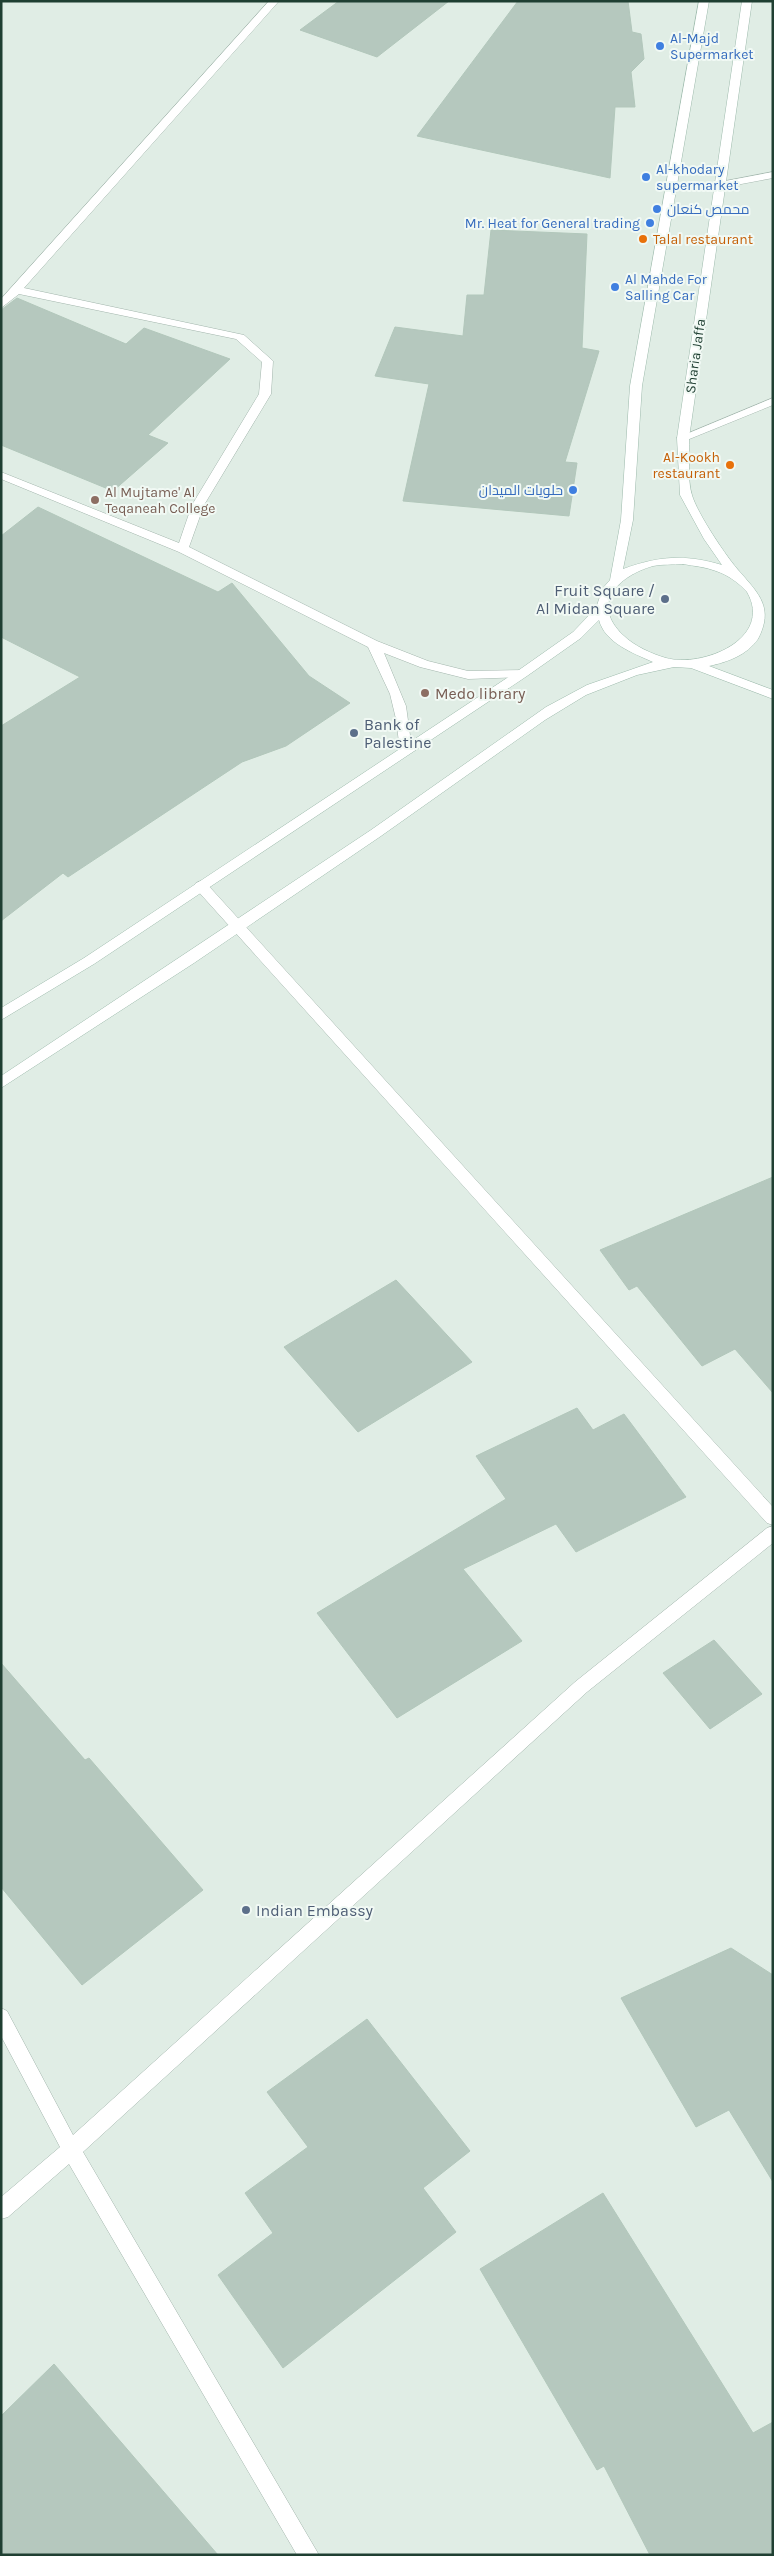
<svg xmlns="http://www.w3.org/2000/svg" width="774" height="2556" viewBox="0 0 774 2556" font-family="Karla,Cairo,sans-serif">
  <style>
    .building { fill: #b5c8be; stroke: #b2c7bb }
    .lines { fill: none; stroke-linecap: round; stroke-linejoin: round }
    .street-casing { stroke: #a2b5ac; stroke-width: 1 }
    .secondary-casing { stroke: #9dbaac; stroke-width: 1 }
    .street { fill: #fff; fill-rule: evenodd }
    .secondary { fill: #fff; fill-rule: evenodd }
    .shop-dot { fill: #3f7fe0; stroke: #f1f9f4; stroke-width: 2 }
    .food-dot { fill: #e8710a; stroke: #f1f9f4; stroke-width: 2 }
    .education-dot { fill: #8d6e63; stroke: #f1f9f4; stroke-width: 2 }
    .service-dot { fill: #5c6f8a; stroke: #f1f9f4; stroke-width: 2 }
    .labels { text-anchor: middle; stroke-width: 4; stroke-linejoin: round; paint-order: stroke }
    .far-shop-label { font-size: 14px; fill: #366cbe; stroke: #f1f9f4; text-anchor: start }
    .far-food-label { font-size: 14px; fill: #c56008; stroke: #f1f9f4; text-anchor: start }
    .far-street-label { font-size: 14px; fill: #1f3f32; stroke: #f1f9f4 }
    .far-education-label { font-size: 14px; fill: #785e54; stroke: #f1f9f4; text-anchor: start }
    .service-label { font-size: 16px; fill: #4e5e75; stroke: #f1f9f4; text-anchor: start }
    .education-label { font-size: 16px; fill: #785e54; stroke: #f1f9f4; text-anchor: start }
  </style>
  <rect width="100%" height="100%" fill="#e0ede5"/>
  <g class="building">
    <path d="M339,1H449L377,57L300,30Z"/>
    <path d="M518,1H628L632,32L641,34L644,59L631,72L635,107H615L610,178L417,136Z"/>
    <path d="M491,230L587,234L582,348L599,351L565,462L577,463L569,516L403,501L429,384L375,376L395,327L463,336L467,295H484Z"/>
    <path d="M17,298L126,344L144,328L230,359L148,435L168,443L113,491L1,445V310Z"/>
    <path d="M38,507L218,592L232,583L309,676L350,703L286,746L242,762L68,877L63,873L1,921V726L80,677L1,637V536Z"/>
    <path d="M773,1177V1393L735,1349L702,1366L637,1286L629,1290L600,1250Z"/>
    <path d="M396,1280L472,1362L358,1432L284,1347Z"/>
    <path d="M577,1408L593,1430L624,1414L686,1497L576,1552L556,1524L463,1569L522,1641L397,1718L317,1613L506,1499L476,1456Z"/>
    <path d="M714,1640L762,1694L710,1729L663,1673Z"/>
    <path d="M1,1663L85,1760L89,1758L203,1890L82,1985L1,1887Z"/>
    <path d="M731,1948L773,1975V2182L729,2110L696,2127L621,1998Z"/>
    <path d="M367,2019L470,2151L423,2188L456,2232L283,2368L218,2275L273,2233L245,2193L308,2147L267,2092Z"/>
    <path d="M603,2193L753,2433L773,2422V2555H650L604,2466L597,2470L480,2269Z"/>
    <path d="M54,2364L218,2555H1V2416Z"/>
  </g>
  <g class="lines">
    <defs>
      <g id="street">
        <path d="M269,1H279L24,288L244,335L273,361L271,394L204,505L189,547L377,641L428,661L468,671L527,670L529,673L523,677L468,679L420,667L384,653L406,706L412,750L406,754L400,750L396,719L390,694L368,647L179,552L1,479V472L179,543L192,505L259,394L262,362L236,339L19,294L1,308V299Z"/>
        <path d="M773,172V178L720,188L715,185L720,182Z"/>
        <path d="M773,398V405L687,440H679L677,438Z"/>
        <path d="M201,881L206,883L773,1507V1525L767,1523L196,889L194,886L196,883Z"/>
        <path d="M773,1526V1543L587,1692L83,2152L319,2555H297L69,2164L8,2217L1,2219V2197L60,2147L1,2036V2008L7,2011L73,2135L575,1682L767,1528Z"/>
      </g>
      <path id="secondary" d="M699,1H709L642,386L633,520L623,569C659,556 685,554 722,565L704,539L680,495L677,438L742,1H752L689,438C690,454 687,480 692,495C697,513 727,558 740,572C759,594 774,608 758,639C747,655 728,662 709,666L773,690V699L691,668L674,667L637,675L586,695L545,720L381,836L194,963L1,1088V1076L371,830L546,707L587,685L653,662C633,653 605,643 599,620L581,638L527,676L94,964L1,1020V1008L84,958L519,670L573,632L596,608L603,588L610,580L621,520L630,386ZM683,564C694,566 706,567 716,571C728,575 739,583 747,592C774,639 702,668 666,658C652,654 634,646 623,635C590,604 618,576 653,566C662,564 673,565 683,564Z"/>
    </defs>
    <use href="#street" class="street-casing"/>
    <use href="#secondary" class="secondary-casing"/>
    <use href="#street" class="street"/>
    <use href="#secondary" class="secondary"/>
  </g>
  <g class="shop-dot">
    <circle cx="660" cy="46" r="5"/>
    <circle cx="646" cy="177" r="5"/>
    <circle cx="657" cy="209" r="5"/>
    <circle cx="650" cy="223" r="5"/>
    <circle cx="615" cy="287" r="5"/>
    <circle cx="573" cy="490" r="5"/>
  </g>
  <g class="food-dot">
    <circle cx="643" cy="239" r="5"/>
    <circle cx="730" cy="465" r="5"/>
  </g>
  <g class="education-dot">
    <circle cx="95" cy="500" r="5"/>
    <circle cx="425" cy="693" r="5"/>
  </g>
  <g class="service-dot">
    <circle cx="665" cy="599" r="5"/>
    <circle cx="354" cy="733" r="5"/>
    <circle cx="246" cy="1910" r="5"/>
  </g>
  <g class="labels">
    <g class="far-shop-label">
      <text x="670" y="43">Al-Majd<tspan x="670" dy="16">Supermarket</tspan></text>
      <text x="656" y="174">Al-khodary<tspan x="656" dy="16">supermarket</tspan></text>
      <text x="667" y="214">محمص كنعان</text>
      <text x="640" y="228" text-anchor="end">Mr. Heat for General trading</text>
      <text x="625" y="284">Al Mahde For<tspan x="625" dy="16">Salling Car</tspan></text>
      <text x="563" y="495" text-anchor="end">حلويات الميدان</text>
    </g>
    <g class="far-food-label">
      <text x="653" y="244">Talal restaurant</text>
      <text x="720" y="462" text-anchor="end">Al-Kookh<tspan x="720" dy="16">restaurant</tspan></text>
    </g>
    <g class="far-street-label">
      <text transform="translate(695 356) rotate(-82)" y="5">Sharia Jaffa</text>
    </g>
    <g class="far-education-label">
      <text x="105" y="497">Al Mujtame' Al<tspan x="105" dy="16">Teqaneah College</tspan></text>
    </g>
    <g class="service-label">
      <text x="655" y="596" text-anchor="end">Fruit Square /<tspan x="655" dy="18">Al Midan Square</tspan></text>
      <text x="364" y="730">Bank of<tspan x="364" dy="18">Palestine</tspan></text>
      <text x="256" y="1916">Indian Embassy</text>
    </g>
    <g class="education-label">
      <text x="435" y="699">Medo library</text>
    </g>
  </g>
  <rect width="774" height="2556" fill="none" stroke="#1f3f32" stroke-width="5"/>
</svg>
